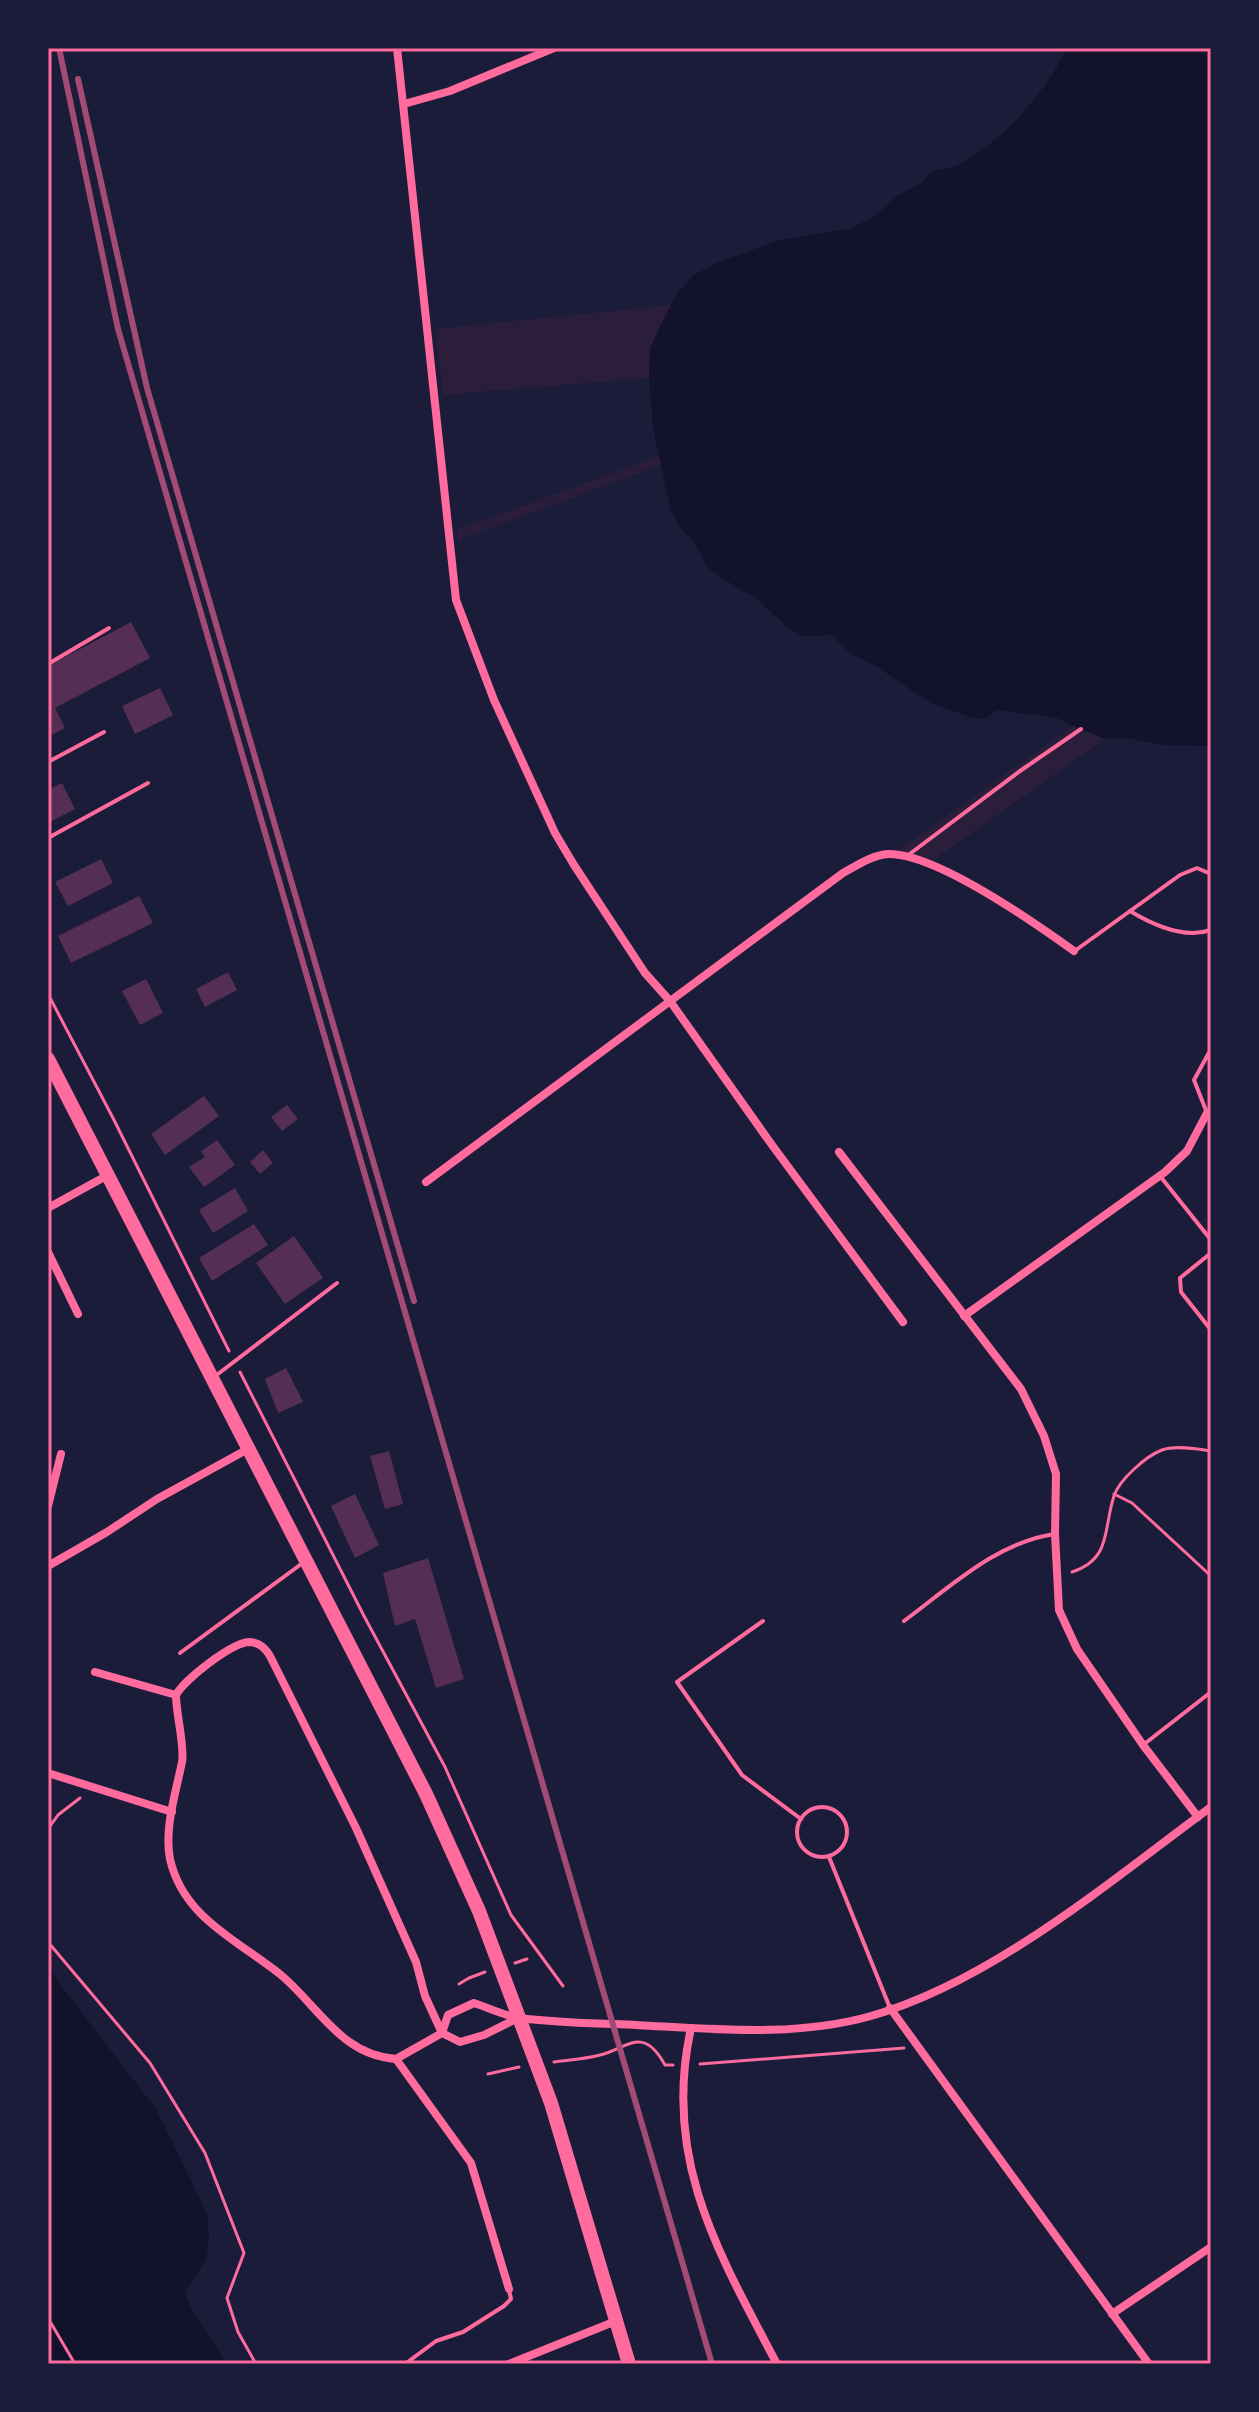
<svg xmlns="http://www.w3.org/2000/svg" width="1259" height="2412" viewBox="0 0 1259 2412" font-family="'Playfair Display',serif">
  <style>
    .green { fill: #2a1e3b }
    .water { fill: #12122b }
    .building { fill: #542f53 }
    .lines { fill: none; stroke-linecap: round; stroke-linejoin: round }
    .path { stroke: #ff6b9d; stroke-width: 3 }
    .service { stroke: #ff6b9d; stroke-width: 4 }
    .minor { stroke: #ff6b9d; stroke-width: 8 }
    .primary { stroke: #ff6b9d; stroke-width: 14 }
    .rail { stroke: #a44b75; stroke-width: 6 }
    .neatline { fill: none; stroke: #ff6b9d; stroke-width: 3 }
  </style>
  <rect width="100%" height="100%" fill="#1b1b3a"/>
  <g class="green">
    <path d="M671,305C657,328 649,351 649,378L443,395L435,329Z"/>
    <path d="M659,456L661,465L458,540L457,530Z"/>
    <path d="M1073,726L1105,739L931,862L897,851Z"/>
  </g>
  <g class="water">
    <path d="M1067,48H1211V746L1163,745L1127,738L1105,739L1054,717L996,710L986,719L970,717L932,704L876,666L851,654L832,635L803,636L787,627L753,595L742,591L708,568L693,541L678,525L671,510L653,428L649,378L650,348L677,293L694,275L716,263L777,241L851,228L874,217L897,196L924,181L928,174C939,168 952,169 963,162C1007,137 1045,93 1067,48Z"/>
    <path d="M48,1964L59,1983L156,2109L207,2213L209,2238L206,2259L185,2293C193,2319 215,2339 226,2364H48Z"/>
  </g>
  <g class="building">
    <path d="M131,622L150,658L55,708L65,728L48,737L50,706L48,666Z"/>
    <path d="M160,688L173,715L135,734L122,706Z"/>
    <path d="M62,783L75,809L48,823V790Z"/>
    <path d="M101,859L113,883L68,906L55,882Z"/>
    <path d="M139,896L153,923L71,963L58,936Z"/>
    <path d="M228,972L237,990L205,1007L196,989Z"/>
    <path d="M146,979L163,1013L140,1025L122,991Z"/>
    <path d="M204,1096L219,1116L165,1155L151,1134Z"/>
    <path d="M287,1105L298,1119L282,1131L271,1117Z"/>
    <path d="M217,1140L235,1165L204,1187L189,1167L205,1157L201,1151Z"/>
    <path d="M263,1150L273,1163L260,1174L250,1162Z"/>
    <path d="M235,1188L248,1211L213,1233L199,1210Z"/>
    <path d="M254,1224L268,1245L212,1281L199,1258Z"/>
    <path d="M294,1236L323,1278L285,1304L256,1263Z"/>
    <path d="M286,1368L303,1402L278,1413L265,1379Z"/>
    <path d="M389,1451L403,1504L385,1509L370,1456Z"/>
    <path d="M355,1494L379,1545L355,1558L331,1506Z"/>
    <path d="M428,1558L464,1679L436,1688L415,1619L395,1626L383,1573Z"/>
  </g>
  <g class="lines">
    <g class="path">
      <path d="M48,994L113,1118L229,1351"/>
      <path d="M240,1372L364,1616L445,1767L511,1915L563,1986"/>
      <path d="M1114,1494L1132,1503L1211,1576"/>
      <path d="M1072,1572C1112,1559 1103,1529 1114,1496C1119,1480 1146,1456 1162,1450C1175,1445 1198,1449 1211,1451"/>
      <path d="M48,1829L58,1815L80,1798"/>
      <path d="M48,1942L150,2063L205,2153L244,2253L227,2298L238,2332L256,2364"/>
      <path d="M515,1963L527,1959"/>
      <path d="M459,1984L469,1978L485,1972"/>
      <path d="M554,2062C569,2060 585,2059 600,2055C628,2048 643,2025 665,2065H673"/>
      <path d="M700,2064L904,2048"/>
      <path d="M488,2074L519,2067"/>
      <path d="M48,2318L75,2364"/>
    </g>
    <g class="service">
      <path d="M48,664L109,628"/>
      <path d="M48,762L104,732"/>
      <path d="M48,838L148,783"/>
      <path d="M907,856L1020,771L1081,729"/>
      <path d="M1130,911C1153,925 1185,939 1211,930"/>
      <path d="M1076,950L1180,875L1197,868L1211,874"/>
      <path d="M1211,1049L1194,1080L1207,1113L1211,1110"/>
      <path d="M1160,1176L1211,1240"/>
      <path d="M1211,1253L1180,1278L1181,1292L1211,1330"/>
      <path d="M214,1377L337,1283"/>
      <path d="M763,1621L677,1682L742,1775L801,1819"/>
      <path d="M904,1621C950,1587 997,1542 1055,1534"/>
      <path d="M180,1653L304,1562"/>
      <path d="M1143,1745L1211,1692"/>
      <circle cx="822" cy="1832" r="25"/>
      <path d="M829,1857L890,2008"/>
      <path d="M405,2364L436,2341L463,2332L504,2306L511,2299L509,2290"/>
    </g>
    <g class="minor">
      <path d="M397,48L456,600L494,700L555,833L574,865L645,973L670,1001L772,1145L903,1322"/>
      <path d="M404,104L450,91L554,48"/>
      <path d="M839,1152L1021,1389L1044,1436L1056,1474L1055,1534L1059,1610L1077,1649L1143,1745L1198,1817"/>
      <path d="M426,1182L843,873C856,866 872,855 888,854C935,853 1035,923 1074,951"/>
      <path d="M48,1208L108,1175"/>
      <path d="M48,1252L78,1314"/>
      <path d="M964,1316L1165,1172L1187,1151L1207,1113"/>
      <path d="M48,1506L61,1454"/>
      <path d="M48,1566L107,1532L157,1499L248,1449"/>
      <path d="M95,1672L176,1695"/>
      <path d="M176,1695C184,1680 232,1642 250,1642C260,1643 265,1648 270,1656L356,1828L416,1962L425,1996L442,2033L396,2059"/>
      <path d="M176,1695C176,1714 185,1747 182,1762C176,1792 164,1828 170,1859C183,1918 239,1941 281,1975C319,2007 341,2055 396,2059"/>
      <path d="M48,1773L172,1812"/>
      <path d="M890,2008L1149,2364"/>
      <path d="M518,2018L484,2035L460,2042L442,2033L448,2015L474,2003C489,2008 505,2016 520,2018C564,2024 609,2023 653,2026C726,2030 800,2036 871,2016C993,1981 1110,1881 1211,1807"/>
      <path d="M691,2028C662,2159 718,2252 777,2364"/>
      <path d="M396,2059L471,2163L509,2289"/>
      <path d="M1112,2314L1211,2247"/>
      <path d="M509,2364L616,2321"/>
    </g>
    <path class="primary" d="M48,1059L426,1794L479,1911L551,2103L629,2364"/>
    <g class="rail">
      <path d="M59,48L118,329L712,2364"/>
      <path d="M78,79L147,388L414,1301"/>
    </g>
  </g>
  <rect width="1259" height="2412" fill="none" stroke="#1b1b3a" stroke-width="100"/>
  <rect x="50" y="50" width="1159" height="2312" class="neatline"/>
</svg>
